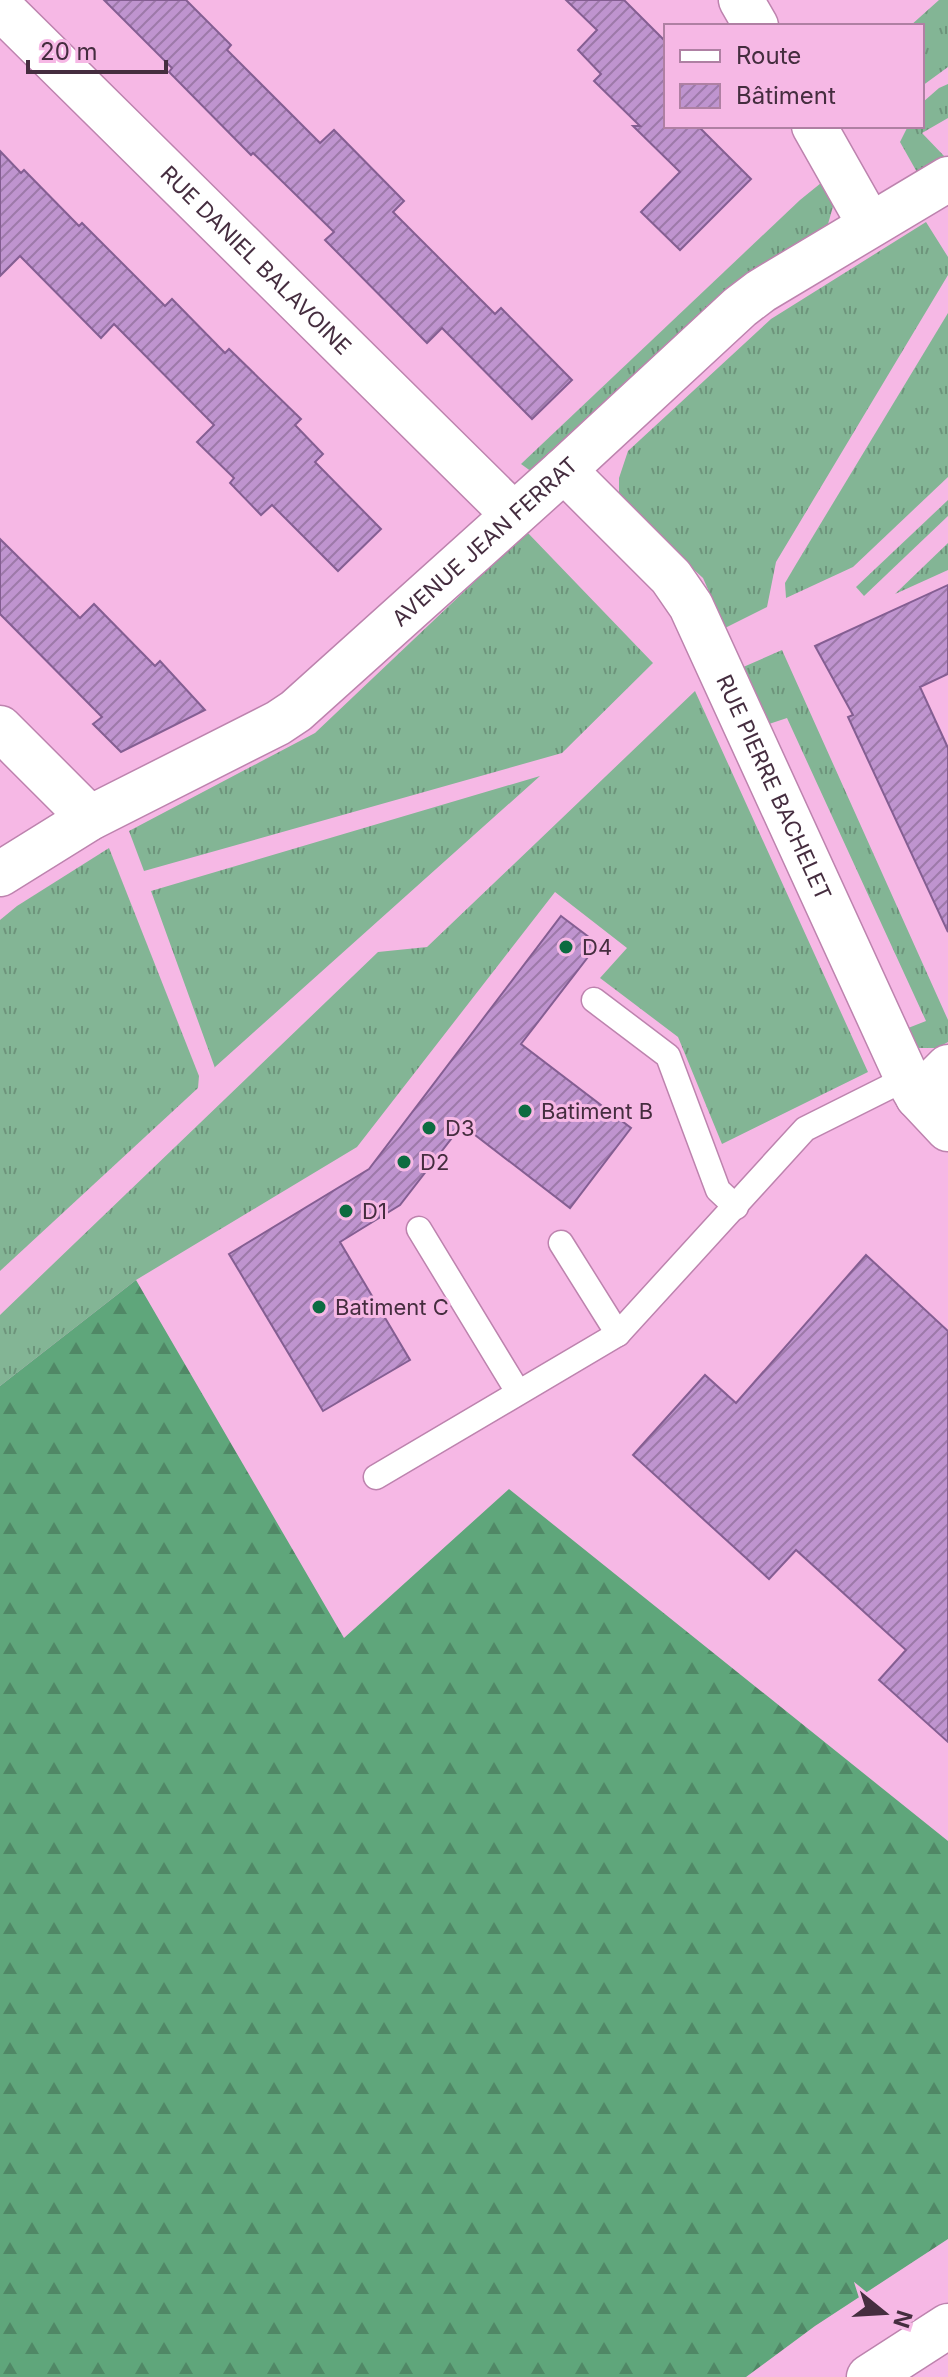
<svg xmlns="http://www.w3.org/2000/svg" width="948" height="2377" viewBox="0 0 948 2377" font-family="Inter,sans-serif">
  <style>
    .grass { fill: url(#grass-tufts) }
    .forest { fill: url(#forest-firs) }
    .building { fill: url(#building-hatch); stroke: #845e92; stroke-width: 2 }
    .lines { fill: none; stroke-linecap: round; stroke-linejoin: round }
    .service-casing { stroke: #bd83ae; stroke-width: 27 }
    .minor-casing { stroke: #bd83ae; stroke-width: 47 }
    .tertiary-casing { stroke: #bd83ae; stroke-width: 47 }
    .service { stroke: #fff; stroke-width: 24 }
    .minor { stroke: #fff; stroke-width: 44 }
    .tertiary { stroke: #fff; stroke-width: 44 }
    .poi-dot { fill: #0c6b40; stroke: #f6b8e5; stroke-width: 3 }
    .labels { text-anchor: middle; stroke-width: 6; stroke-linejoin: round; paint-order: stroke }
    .street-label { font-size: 22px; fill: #452d3f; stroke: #f6b8e5 }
    .poi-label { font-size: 22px; fill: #452d3f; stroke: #f6b8e5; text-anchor: start }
  </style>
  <defs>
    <pattern id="grass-tufts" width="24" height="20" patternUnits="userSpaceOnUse" patternTransform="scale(2)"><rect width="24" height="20" fill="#83b595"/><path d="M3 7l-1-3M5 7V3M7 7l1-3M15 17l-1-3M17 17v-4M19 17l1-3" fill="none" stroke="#6d947b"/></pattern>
    <pattern id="forest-firs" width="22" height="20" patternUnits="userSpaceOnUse" patternTransform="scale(2)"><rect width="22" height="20" fill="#5fa67b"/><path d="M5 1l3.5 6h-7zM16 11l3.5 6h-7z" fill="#508866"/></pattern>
    <pattern id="building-hatch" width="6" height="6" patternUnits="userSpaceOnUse" patternTransform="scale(2)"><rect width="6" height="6" fill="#bf94cf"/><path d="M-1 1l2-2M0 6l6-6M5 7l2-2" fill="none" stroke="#9d79a9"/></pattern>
  </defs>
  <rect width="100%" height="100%" fill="#f6b8e5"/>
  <g class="grass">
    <path d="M939,0H948V67L922,86V26H910Z"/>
    <path d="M948,84V118L922,133L945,157L918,174L900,142L908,126H922L923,102L939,88Z"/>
    <path d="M821,183L834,203L828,224L532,472L521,464L800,200Z"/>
    <path d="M926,222L948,257V275L776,562L767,607L725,628L703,578L619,501V478L628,451L771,319Z"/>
    <path d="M948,313V477L853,567L786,598L785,583L795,566Z"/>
    <path d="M948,500V516L864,596L856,587Z"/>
    <path d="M527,532L653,663L562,753L144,871L129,831L315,733Z"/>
    <path d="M948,543V570L895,594Z"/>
    <path d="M782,650L948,1020V1042L937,1048H917L903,1030L926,1021L787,718L766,725L741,668Z"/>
    <path d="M695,691L868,1072L722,1144L678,1037L600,978L627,948L555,892L357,1147L136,1280L0,1386V1315L378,952L427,947Z"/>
    <path d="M540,776L215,1067V1068L151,891Z"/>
    <path d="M109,848L199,1076L198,1088L0,1271V920L17,906Z"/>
  </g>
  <path class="forest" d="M136,1280L344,1638L509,1489L948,1841V2239L815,2326L746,2377H0V1386Z"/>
  <g class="building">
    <path d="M104,0H186L231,45L227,50L320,143L334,130L404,201L393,212L495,314L501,308L572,380L532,419L442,328L427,343L325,240L334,232L253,153L251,155L169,72L172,68Z"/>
    <path d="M566,0H624L666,42V126H698L751,179L680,250L641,212L680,172L633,126H640L594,81L601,74L578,50L597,30Z"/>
    <path d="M0,151L21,173L24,170L79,226L82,223L165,306L172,299L225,353L229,349L301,419L295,425L323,454L315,462L381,529L338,571L272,505L261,515L230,483L234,478L197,442L214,425L114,324L101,338L20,256L0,276Z"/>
    <path d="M0,539L80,618L94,604L155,666L160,661L205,710L121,752L93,724L102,717L0,614Z"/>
    <path d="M948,585V674L920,687L948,748V932L848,717L853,715L815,646Z"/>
    <path d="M561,916L598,944L521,1044L631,1128L570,1208L462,1125L400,1205L340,1242L410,1360L323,1411L229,1254L369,1169Z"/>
    <path d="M866,1255L948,1331V1742L879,1680L906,1650L796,1550L769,1579L633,1455L705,1375L736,1403Z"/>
  </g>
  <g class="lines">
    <defs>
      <g id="service">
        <path d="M594,1000L668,1056L718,1190L736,1207"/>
        <path d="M419,1229L518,1392"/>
        <path d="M561,1243L618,1334"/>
        <path d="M376,1477L618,1334L805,1129L907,1078"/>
      </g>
      <g id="minor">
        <path d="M741,0L756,26"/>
        <path id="s1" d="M0,7L513,514"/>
        <path d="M814,126L870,225"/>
        <path id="s2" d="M564,470L671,577L691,606L907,1078L918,1097L948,1129"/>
        <path d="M0,728L90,818"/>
        <path id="s3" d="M0,874L90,818L278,723L296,711L564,470L740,307L761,291L948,179"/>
        <path d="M918,1097L948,1067"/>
      </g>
      <path id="tertiary" d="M869,2377L948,2326"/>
    </defs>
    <use href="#service" class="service-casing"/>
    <use href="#minor" class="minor-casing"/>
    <use href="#tertiary" class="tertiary-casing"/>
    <use href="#service" class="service"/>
    <use href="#minor" class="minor"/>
    <use href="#tertiary" class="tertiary"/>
  </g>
  <g class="poi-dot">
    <circle cx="566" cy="947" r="8"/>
    <circle cx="525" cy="1111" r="8"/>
    <circle cx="429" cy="1128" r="8"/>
    <circle cx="404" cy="1162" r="8"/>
    <circle cx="346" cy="1211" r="8"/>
    <circle cx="319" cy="1307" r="8"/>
  </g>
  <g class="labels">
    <g class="street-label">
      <text dy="8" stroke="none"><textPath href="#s1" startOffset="360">RUE DANIEL BALAVOINE</textPath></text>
      <text dy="8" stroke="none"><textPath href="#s3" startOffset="592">AVENUE JEAN FERRAT</textPath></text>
      <text dy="8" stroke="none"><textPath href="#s2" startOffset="386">RUE PIERRE BACHELET</textPath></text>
    </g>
    <g class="poi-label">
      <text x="582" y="955">D4</text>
      <text x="541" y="1119">Batiment B</text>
      <text x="445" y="1136">D3</text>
      <text x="420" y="1170">D2</text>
      <text x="362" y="1219">D1</text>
      <text x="335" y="1315">Batiment C</text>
    </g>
  </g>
  <rect x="664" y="24" width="260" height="104" fill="#f6b8e5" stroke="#af80a3" stroke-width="2"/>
  <rect x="680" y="50" width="40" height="12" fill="#ffffff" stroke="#af80a3" stroke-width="2"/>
  <text x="736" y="64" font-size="24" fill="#452d3f">Route</text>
  <rect x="680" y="84" width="40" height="24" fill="url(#building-hatch)" stroke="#af80a3" stroke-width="2"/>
  <text x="736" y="104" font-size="24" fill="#452d3f">Bâtiment</text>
  <g transform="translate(884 2313) rotate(108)" stroke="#f6b8e5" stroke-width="6" paint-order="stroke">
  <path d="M0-6L14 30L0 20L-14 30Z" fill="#452d3f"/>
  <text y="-12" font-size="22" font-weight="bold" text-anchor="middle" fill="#452d3f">N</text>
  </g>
  <path d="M28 60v12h138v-12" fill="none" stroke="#452d3f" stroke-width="4"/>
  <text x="40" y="60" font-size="24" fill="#452d3f" stroke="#f6b8e5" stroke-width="6" paint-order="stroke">20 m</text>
</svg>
